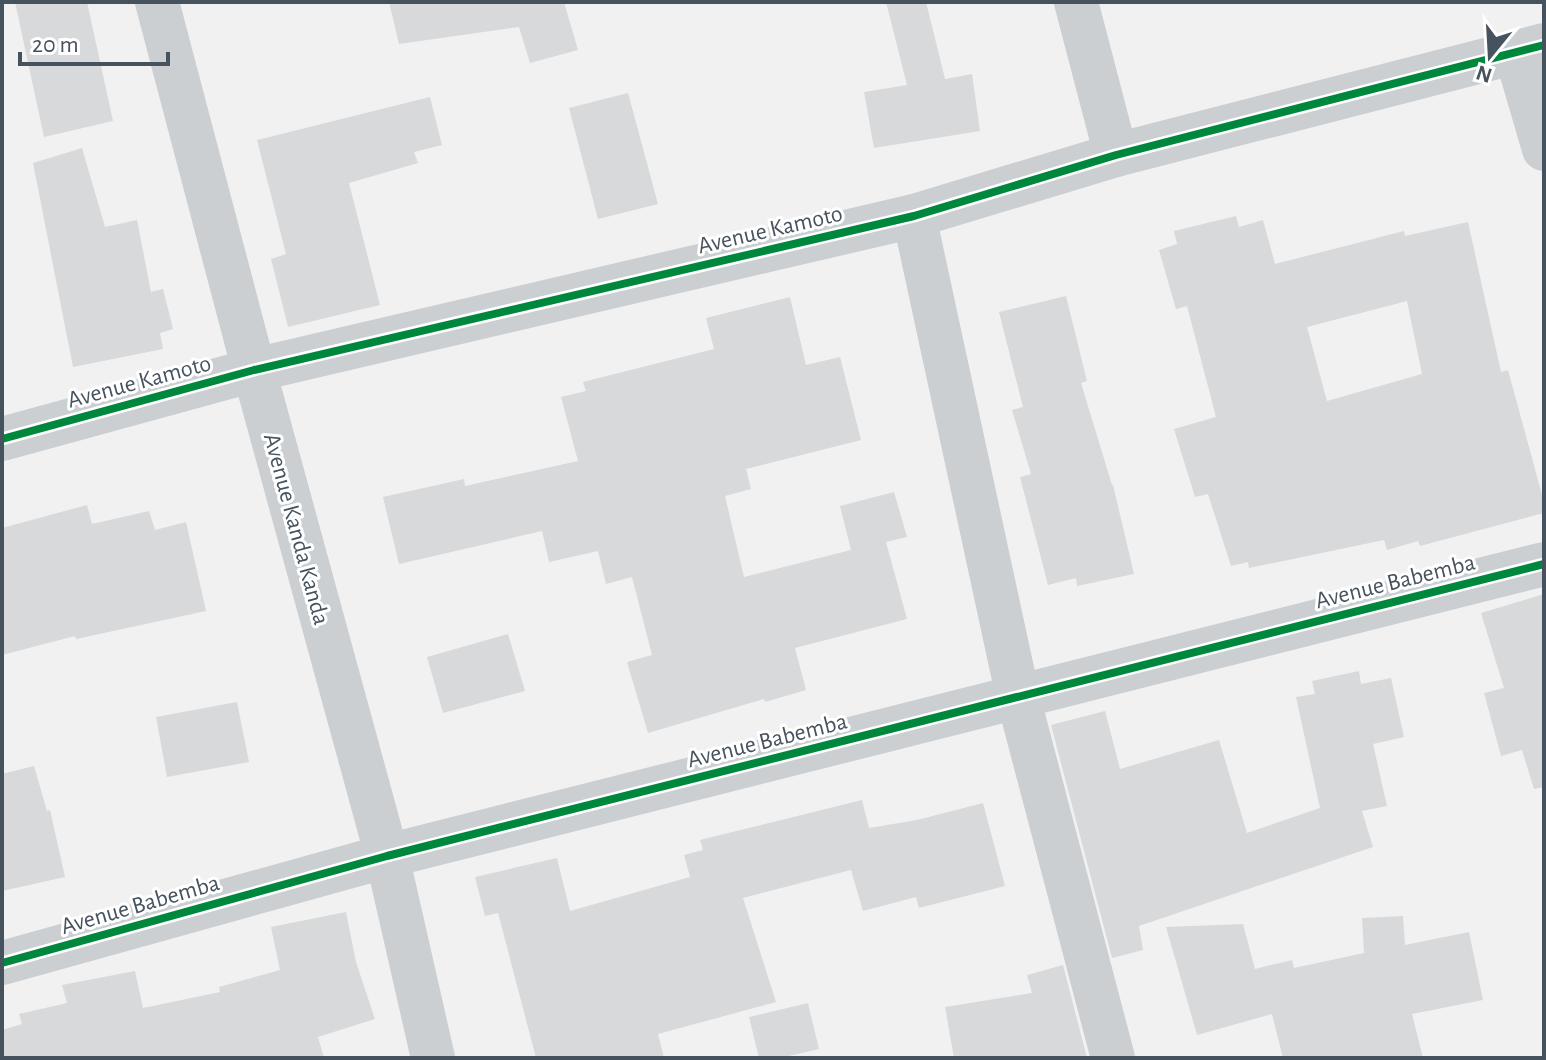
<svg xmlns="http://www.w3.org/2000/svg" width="1546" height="1060" viewBox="0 0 1546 1060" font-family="'Alegreya Sans',sans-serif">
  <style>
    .building { fill: #d8d9db; fill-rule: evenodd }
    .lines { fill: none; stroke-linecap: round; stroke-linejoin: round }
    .minor { stroke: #cccfd2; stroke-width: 44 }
    .cycleway-casing { stroke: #fff; stroke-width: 13 }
    .cycleway { stroke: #00873e; stroke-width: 8 }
    .labels { text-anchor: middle; stroke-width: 6; stroke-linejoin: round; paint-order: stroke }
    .street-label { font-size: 24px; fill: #46525e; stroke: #fff }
  </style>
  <rect width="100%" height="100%" fill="#f1f1f1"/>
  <g class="building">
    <path d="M15,2H87L113,121L44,137Z"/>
    <path d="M389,2H564L578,50L530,63L519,27L399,44Z"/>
    <path d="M886,2H926L945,79L972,74L980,131L874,148L864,92L907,85Z"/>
    <path d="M628,93L658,204L598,219L569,108Z"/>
    <path d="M430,97L442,145L414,152L418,163L349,183L380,305L288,327L271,259L286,254L257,140Z"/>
    <path d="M82,148L105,227L137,220L151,292L163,289L173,329L160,333L163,349L73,367L33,163Z"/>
    <path d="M1236,216L1239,227L1263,220L1275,264L1404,231L1405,236L1468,222L1501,372L1508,370L1544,502V513L1420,546L1418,541L1387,550L1384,540L1249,568L1248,562L1231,566L1208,494L1195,497L1174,429L1216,417L1187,306L1176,309L1159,250L1177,244L1174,231ZM1407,301L1422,374L1327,401L1307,327Z"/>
    <path d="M1066,296L1087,381L1081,383L1112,485H1113L1134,574L1077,586L1076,578L1048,585L1020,477L1031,474L1012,410L1023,407L999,312Z"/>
    <path d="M790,297L806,365L840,357L861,440L746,469L751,489L725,496L744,577L851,550L840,506L894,492L907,537L886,542L907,619L795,648L806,690L765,702L764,699L648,733L627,662L652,655L632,577L606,584L598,551L549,562L542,531L399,564L383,497L464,479L465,486L578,461L561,397L586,391L583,382L714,349L706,318Z"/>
    <path d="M87,505L92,524L149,511L155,530L186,522L206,611L76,639L75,636L2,655V528Z"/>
    <path d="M1544,594V787L1534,789L1522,750L1501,756L1484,693L1504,688L1481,613Z"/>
    <path d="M508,634L525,691L443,713L427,657Z"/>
    <path d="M1359,671L1361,684L1391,678L1404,737L1373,744L1387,806L1362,811L1373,847L1139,926L1143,950L1112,958L1051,725L1105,711L1120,769L1219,740L1247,833L1320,808L1296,697L1315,694L1312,681Z"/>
    <path d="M237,702L249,762L167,777L156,717Z"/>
    <path d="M34,766L47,811L50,810L65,877L2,891V774Z"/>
    <path d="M862,800L869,828L917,820L983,803L1005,886L919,908L916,897L863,911L851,870L743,898L776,1002L658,1034L664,1058H536L498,913L485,916L475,877L557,858L570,911L690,877L684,855L703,850L700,840Z"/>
    <path d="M346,912L356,962L375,1019L318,1037L324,1058H2V1030L22,1024L19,1014L67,1003L62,985L135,971L143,1008L220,992L219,987L280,970L271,927Z"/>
    <path d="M1403,916L1405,945L1469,932L1483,1000L1412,1014L1423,1058H1283L1272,1014L1197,1035L1166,927L1243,924L1255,969L1292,960L1294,968L1364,953L1362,918Z"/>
    <path d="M1063,965L1087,1058H954L945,1007L1032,993L1027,975Z"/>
    <path d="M808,1003L819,1049L780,1058H759L749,1017Z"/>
  </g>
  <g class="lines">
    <g class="minor">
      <path d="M157,2L254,370L387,856L433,1058"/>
      <path d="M1076,2L1116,155"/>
      <path d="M1516,53L1544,149"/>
      <path d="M914,216L1018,697L1113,1058"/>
      <path d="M2,439L254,370L914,216L1116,155L1544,45"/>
      <path d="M2,963L387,856L1544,564"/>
    </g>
    <defs>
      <g id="cycleway">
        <path d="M2,439L254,370L914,216L1116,155L1544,45"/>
        <path d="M2,963L387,856L1544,564"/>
      </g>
    </defs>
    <use href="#cycleway" class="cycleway-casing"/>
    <use href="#cycleway" class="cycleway"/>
  </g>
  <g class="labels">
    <g class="street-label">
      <text transform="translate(770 229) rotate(-13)" y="8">Avenue Kamoto</text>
      <text transform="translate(139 381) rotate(-15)" y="8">Avenue Kamoto</text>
      <text transform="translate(297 529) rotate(75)" y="8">Avenue Kanda Kanda</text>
      <text transform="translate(1395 581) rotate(-14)" y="8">Avenue Babemba</text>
      <text transform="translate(767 740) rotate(-14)" y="8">Avenue Babemba</text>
      <text transform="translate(140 904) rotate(-16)" y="8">Avenue Babemba</text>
    </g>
  </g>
  <rect width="1546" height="1060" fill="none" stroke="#46525e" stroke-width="8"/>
  <g transform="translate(1490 56) rotate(198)" stroke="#ffffff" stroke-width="6" paint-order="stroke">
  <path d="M0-6L14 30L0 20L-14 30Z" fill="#46525e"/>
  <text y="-12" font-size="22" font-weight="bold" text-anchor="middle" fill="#46525e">N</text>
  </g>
  <path d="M20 52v12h148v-12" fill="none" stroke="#46525e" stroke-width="4"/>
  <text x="32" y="52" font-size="24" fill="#46525e" stroke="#ffffff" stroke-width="6" paint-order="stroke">20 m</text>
</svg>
